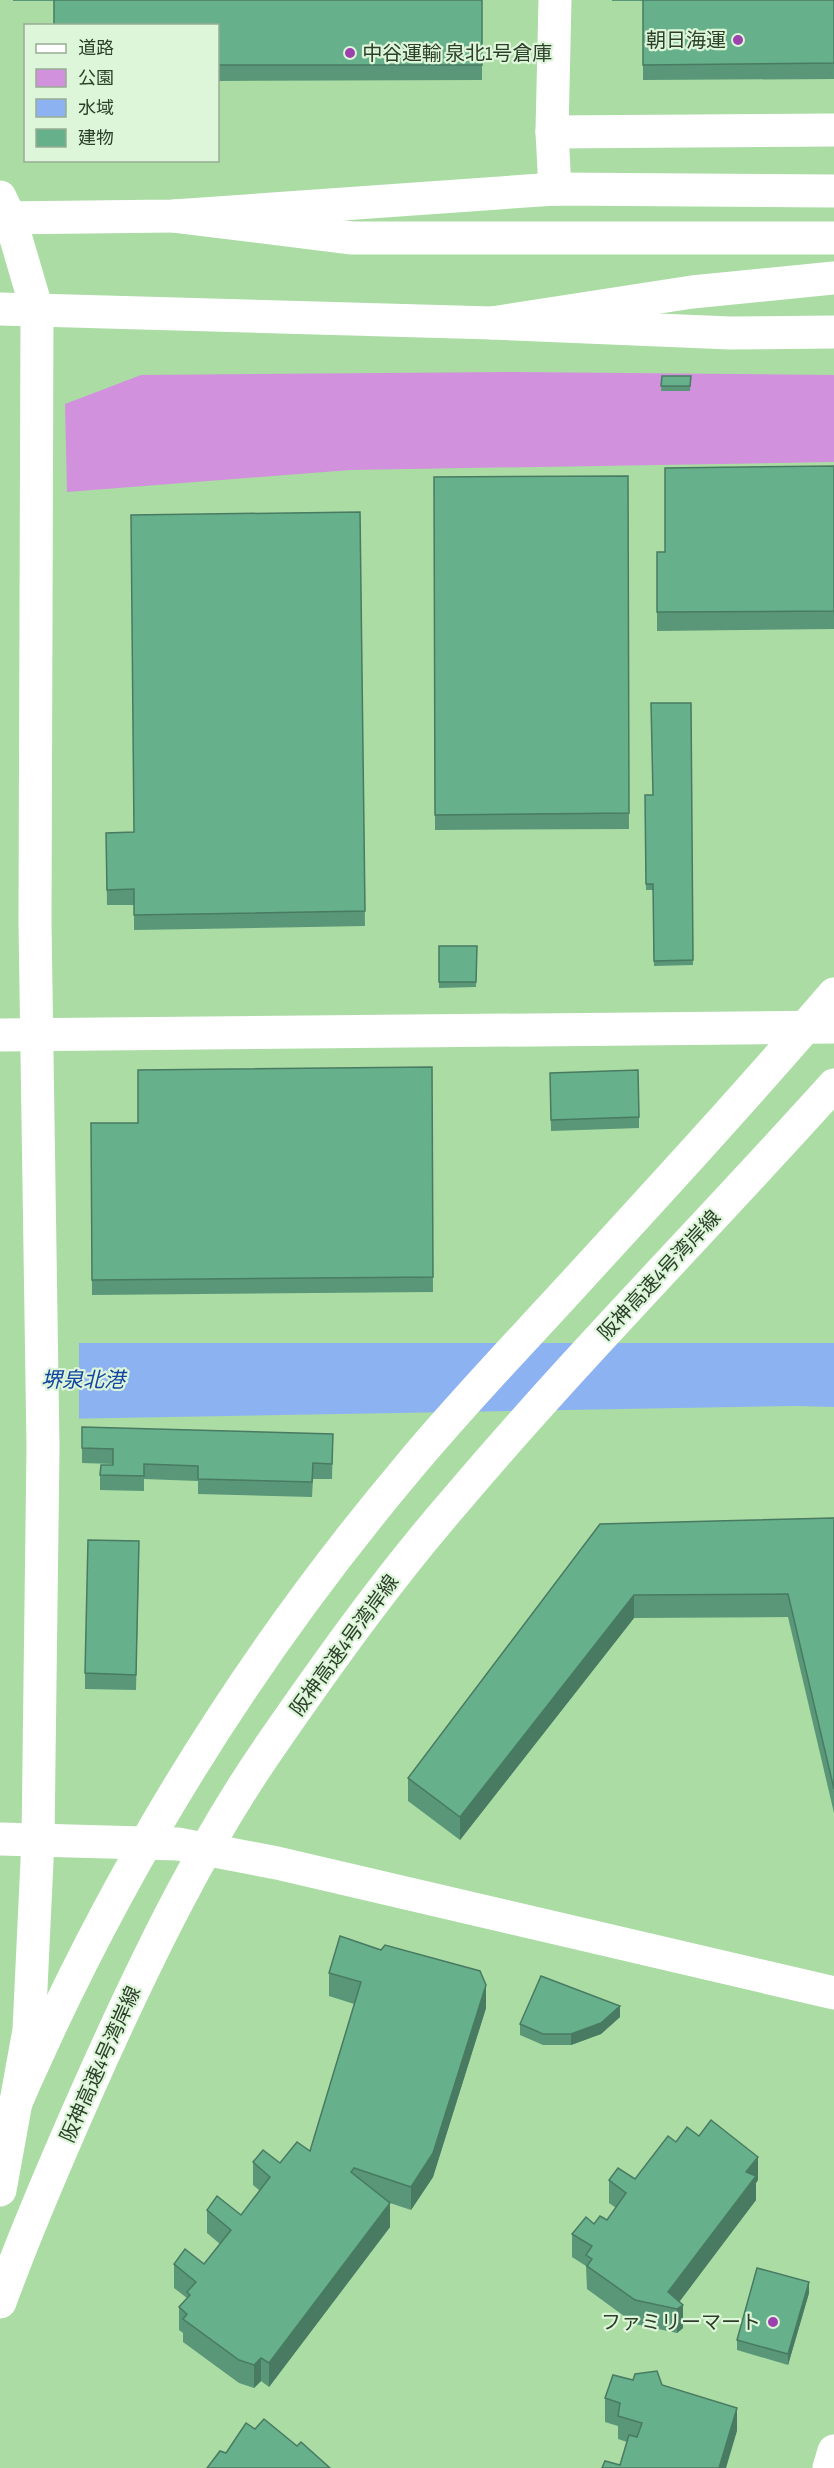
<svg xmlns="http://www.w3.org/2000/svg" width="834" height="2468" viewBox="0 0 834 2468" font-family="'Sofia Sans Condensed','Noto Sans JP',sans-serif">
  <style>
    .green { fill: #d191dd }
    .water { fill: #8db2f2 }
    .pier { fill: #abdca4 }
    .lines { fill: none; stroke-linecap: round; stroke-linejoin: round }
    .minor { stroke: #fff; stroke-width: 33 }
    .tertiary { stroke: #fff; stroke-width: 33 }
    .motorway { stroke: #fff; stroke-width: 33 }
    .wall { fill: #599778 }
    .shaded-wall { fill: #487b62 }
    .building { fill: #67b08c; stroke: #487b62; stroke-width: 1.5 }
    .poi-dot { fill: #9d42ad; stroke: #ddf5d9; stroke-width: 2 }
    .labels { text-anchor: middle; stroke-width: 4.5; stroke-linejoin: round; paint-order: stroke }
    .poi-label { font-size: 20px; fill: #2c4029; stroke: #ddf5d9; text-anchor: end }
    .street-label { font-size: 20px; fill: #2c4029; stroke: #ddf5d9 }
    .water-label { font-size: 21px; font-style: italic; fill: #1245a2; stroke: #ddf5d9 }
  </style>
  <rect width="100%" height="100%" fill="#abdca4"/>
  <path class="green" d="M513,372L834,375V462L350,470L67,492L65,404L141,375Z"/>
  <path class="water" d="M0,1343H834V1407L796,1406L0,1420Z"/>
  <path class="pier" d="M0,1340H79V1421L0,1423Z"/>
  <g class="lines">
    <g class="minor">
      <path d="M552,132L834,130"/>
      <path d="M555,189L552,132L555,0"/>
    </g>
    <g class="tertiary">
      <path d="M0,197L10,218L37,310L35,923L43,1447L38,1840L29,2030L0,2190"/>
      <path d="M0,218L174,216L555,189L834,191"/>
      <path d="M0,309L492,323L730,333L834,332"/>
      <path d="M0,1035L834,1027"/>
      <path d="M0,1839L178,1844L277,1863L834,1993"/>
      <path d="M829,2468L834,2451"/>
    </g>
    <g class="motorway">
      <path d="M174,216L352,238H834"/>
      <path d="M492,323L692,292L834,278"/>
      <path d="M0,2140C101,1897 237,1671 407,1469C459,1406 516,1347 570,1288C659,1191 748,1094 834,994"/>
      <path d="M0,2302C30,2220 65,2140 101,2060C150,1952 203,1843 271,1745C329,1661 389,1577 456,1500C577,1357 709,1224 834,1085"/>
    </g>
  </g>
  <g class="wall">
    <rect x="13" y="0" width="41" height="1"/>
    <path d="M482,0V80L218,81V26Z"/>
    <path d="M612,0H834V79L643,80V1H612Z"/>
    <path d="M662,376H691L690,391H661Z"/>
    <path d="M834,466V629L657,631V552H665Z"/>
    <path d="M628,476L629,829L435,830L434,477Z"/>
    <path d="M360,512L365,926L134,930V905H107L106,833L134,832Z"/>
    <path d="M691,703L693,965L654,966L653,890H646L645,801L653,795Z"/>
    <path d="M439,946H477L476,987L439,988Z"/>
    <path d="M432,1067L433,1292L92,1295L91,1123H138Z"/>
    <path d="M550,1073L639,1117V1128L551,1131Z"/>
    <path d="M333,1434L332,1479H313L312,1497L198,1494V1481L144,1479V1491L100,1490V1475L113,1465V1464L82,1463V1448Z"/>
    <path d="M834,1518V1813L788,1617L634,1618L460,1840L408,1801V1778L600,1524Z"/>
    <path d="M139,1556L136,1690L85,1689V1673Z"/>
    <path d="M329,1973L486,2008L433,2177L411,2210L390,2203V2227L269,2387L261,2381L254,2388L239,2383L183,2342V2333L179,2330V2307L187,2298L174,2288V2264H204L220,2244L207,2233V2210L241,2215L260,2191L253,2185V2162L280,2163L310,2151L354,2004L329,1996Z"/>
    <path d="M620,2017L601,2034L571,2045H543L520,2035V2024Z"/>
    <path d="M699,2136L758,2180L756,2183V2200L679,2301L683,2328L677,2333L635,2324L587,2289L586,2266L572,2257V2234L594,2224L607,2220L616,2208L609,2203V2180L635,2179L676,2142Z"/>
    <path d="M809,2293L788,2365L737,2350V2340Z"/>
    <path d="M633,2380L662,2385L737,2431L620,2465L627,2442L618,2439V2426L605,2422V2398Z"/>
  </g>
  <g class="shaded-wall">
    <path d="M634,1595V1618L460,1840V1817Z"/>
    <path d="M486,1985V2008L433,2177L411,2210V2187Z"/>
    <path d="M620,2006V2017L601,2034L571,2045V2034Z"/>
    <path d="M758,2157V2180L756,2183V2200L674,2309L668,2292L746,2172Z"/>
    <path d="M390,2203V2227L269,2387V2363Z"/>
    <path d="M809,2282V2293L788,2365V2354Z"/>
    <path d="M683,2305V2328L677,2333V2309Z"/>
    <path d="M261,2358V2381L254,2388V2365Z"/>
    <path d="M737,2408V2431L726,2468H719Z"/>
  </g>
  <g class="building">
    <path d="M54,0H482V65H218V26H54Z"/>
    <path d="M643,0H834V63L643,65Z"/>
    <path d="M662,376H691L690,386H661Z"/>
    <path d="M834,466V611L657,612V552H665V468Z"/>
    <path d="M628,476L629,813L435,815L434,477Z"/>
    <path d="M360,512L365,911L134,915V889L107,890L106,833L134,832L131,515Z"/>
    <path d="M651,703H691L693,960L654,961L653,884H646L645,795H653Z"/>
    <path d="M439,946H477L476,982H439Z"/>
    <path d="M432,1067L433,1277L92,1280L91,1123H138V1070Z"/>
    <path d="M638,1070L639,1117L551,1120L550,1073Z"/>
    <path d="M82,1427L333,1434L332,1464L313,1463L312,1482L198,1479V1466L144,1464V1476L100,1475L101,1465H113V1449L82,1448Z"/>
    <path d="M834,1518V1789L788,1594L634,1595L460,1817L408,1778L600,1524Z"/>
    <path d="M88,1540L139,1541L136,1675L85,1673Z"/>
    <path d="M340,1936L381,1950L385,1945L480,1971L486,1985L433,2153L411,2187L354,2168L351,2172L390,2203L269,2363L261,2358L254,2365L239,2360L183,2319L187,2314L179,2307L190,2295L187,2292L196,2282L174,2264L185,2249L204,2264L231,2230L207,2210L217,2196L241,2215L270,2177L253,2162L263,2150L280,2163L297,2142L310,2151L361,1982L329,1973Z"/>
    <path d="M541,1976L620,2006L601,2023L571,2034H543L520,2024Z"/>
    <path d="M711,2120L758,2157L746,2172L756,2176L668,2292L683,2305L677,2309L635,2300L587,2266L592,2259L586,2255L592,2246L572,2234L586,2217L594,2224L600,2216L607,2220L626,2193L609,2180L618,2168L635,2179L668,2136L676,2142L687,2127L699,2136Z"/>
    <path d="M757,2268L809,2282L788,2354L737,2340Z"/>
    <path d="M657,2371L662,2385L737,2408L719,2468H602L605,2461L620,2465L629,2435L637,2437L642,2423L618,2416L620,2403L605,2398L613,2375L633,2380L635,2374Z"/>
    <path d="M264,2419L297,2446L301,2442L330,2468H207L220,2451L226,2453L246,2423L255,2429Z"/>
  </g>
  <g class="poi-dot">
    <circle cx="738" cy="40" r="6"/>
    <circle cx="350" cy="53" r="6"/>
    <circle cx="773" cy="2322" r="6"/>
  </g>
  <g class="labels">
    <g class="poi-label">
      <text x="726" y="47">朝日海運</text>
      <text x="362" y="60" text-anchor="start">中谷運輸 泉北1号倉庫</text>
      <text x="761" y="2329">ファミリーマート</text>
    </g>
    <g class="street-label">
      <text transform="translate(659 1275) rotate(-47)" y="7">阪神高速4号湾岸線</text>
      <text transform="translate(344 1645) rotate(-54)" y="7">阪神高速4号湾岸線</text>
      <text transform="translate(100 2064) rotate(-66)" y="7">阪神高速4号湾岸線</text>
    </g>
    <g class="water-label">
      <text x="83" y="1387">堺泉北港</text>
    </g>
  </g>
  <rect x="24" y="24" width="195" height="138" fill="#ddf5d9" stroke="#96ad93" stroke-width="1.5"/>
  <rect x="36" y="44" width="30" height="9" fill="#ffffff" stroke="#96ad93" stroke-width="1.5"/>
  <text x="78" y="54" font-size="18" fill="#2c4029">道路</text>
  <rect x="36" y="69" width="30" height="18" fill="#d191dd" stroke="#96ad93" stroke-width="1.5"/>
  <text x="78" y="84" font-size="18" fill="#2c4029">公園</text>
  <rect x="36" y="99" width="30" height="18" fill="#8db2f2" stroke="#96ad93" stroke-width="1.5"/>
  <text x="78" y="114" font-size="18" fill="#2c4029">水域</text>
  <rect x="36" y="129" width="30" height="18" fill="#67b08c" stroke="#96ad93" stroke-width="1.5"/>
  <text x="78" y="144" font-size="18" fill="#2c4029">建物</text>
</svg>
